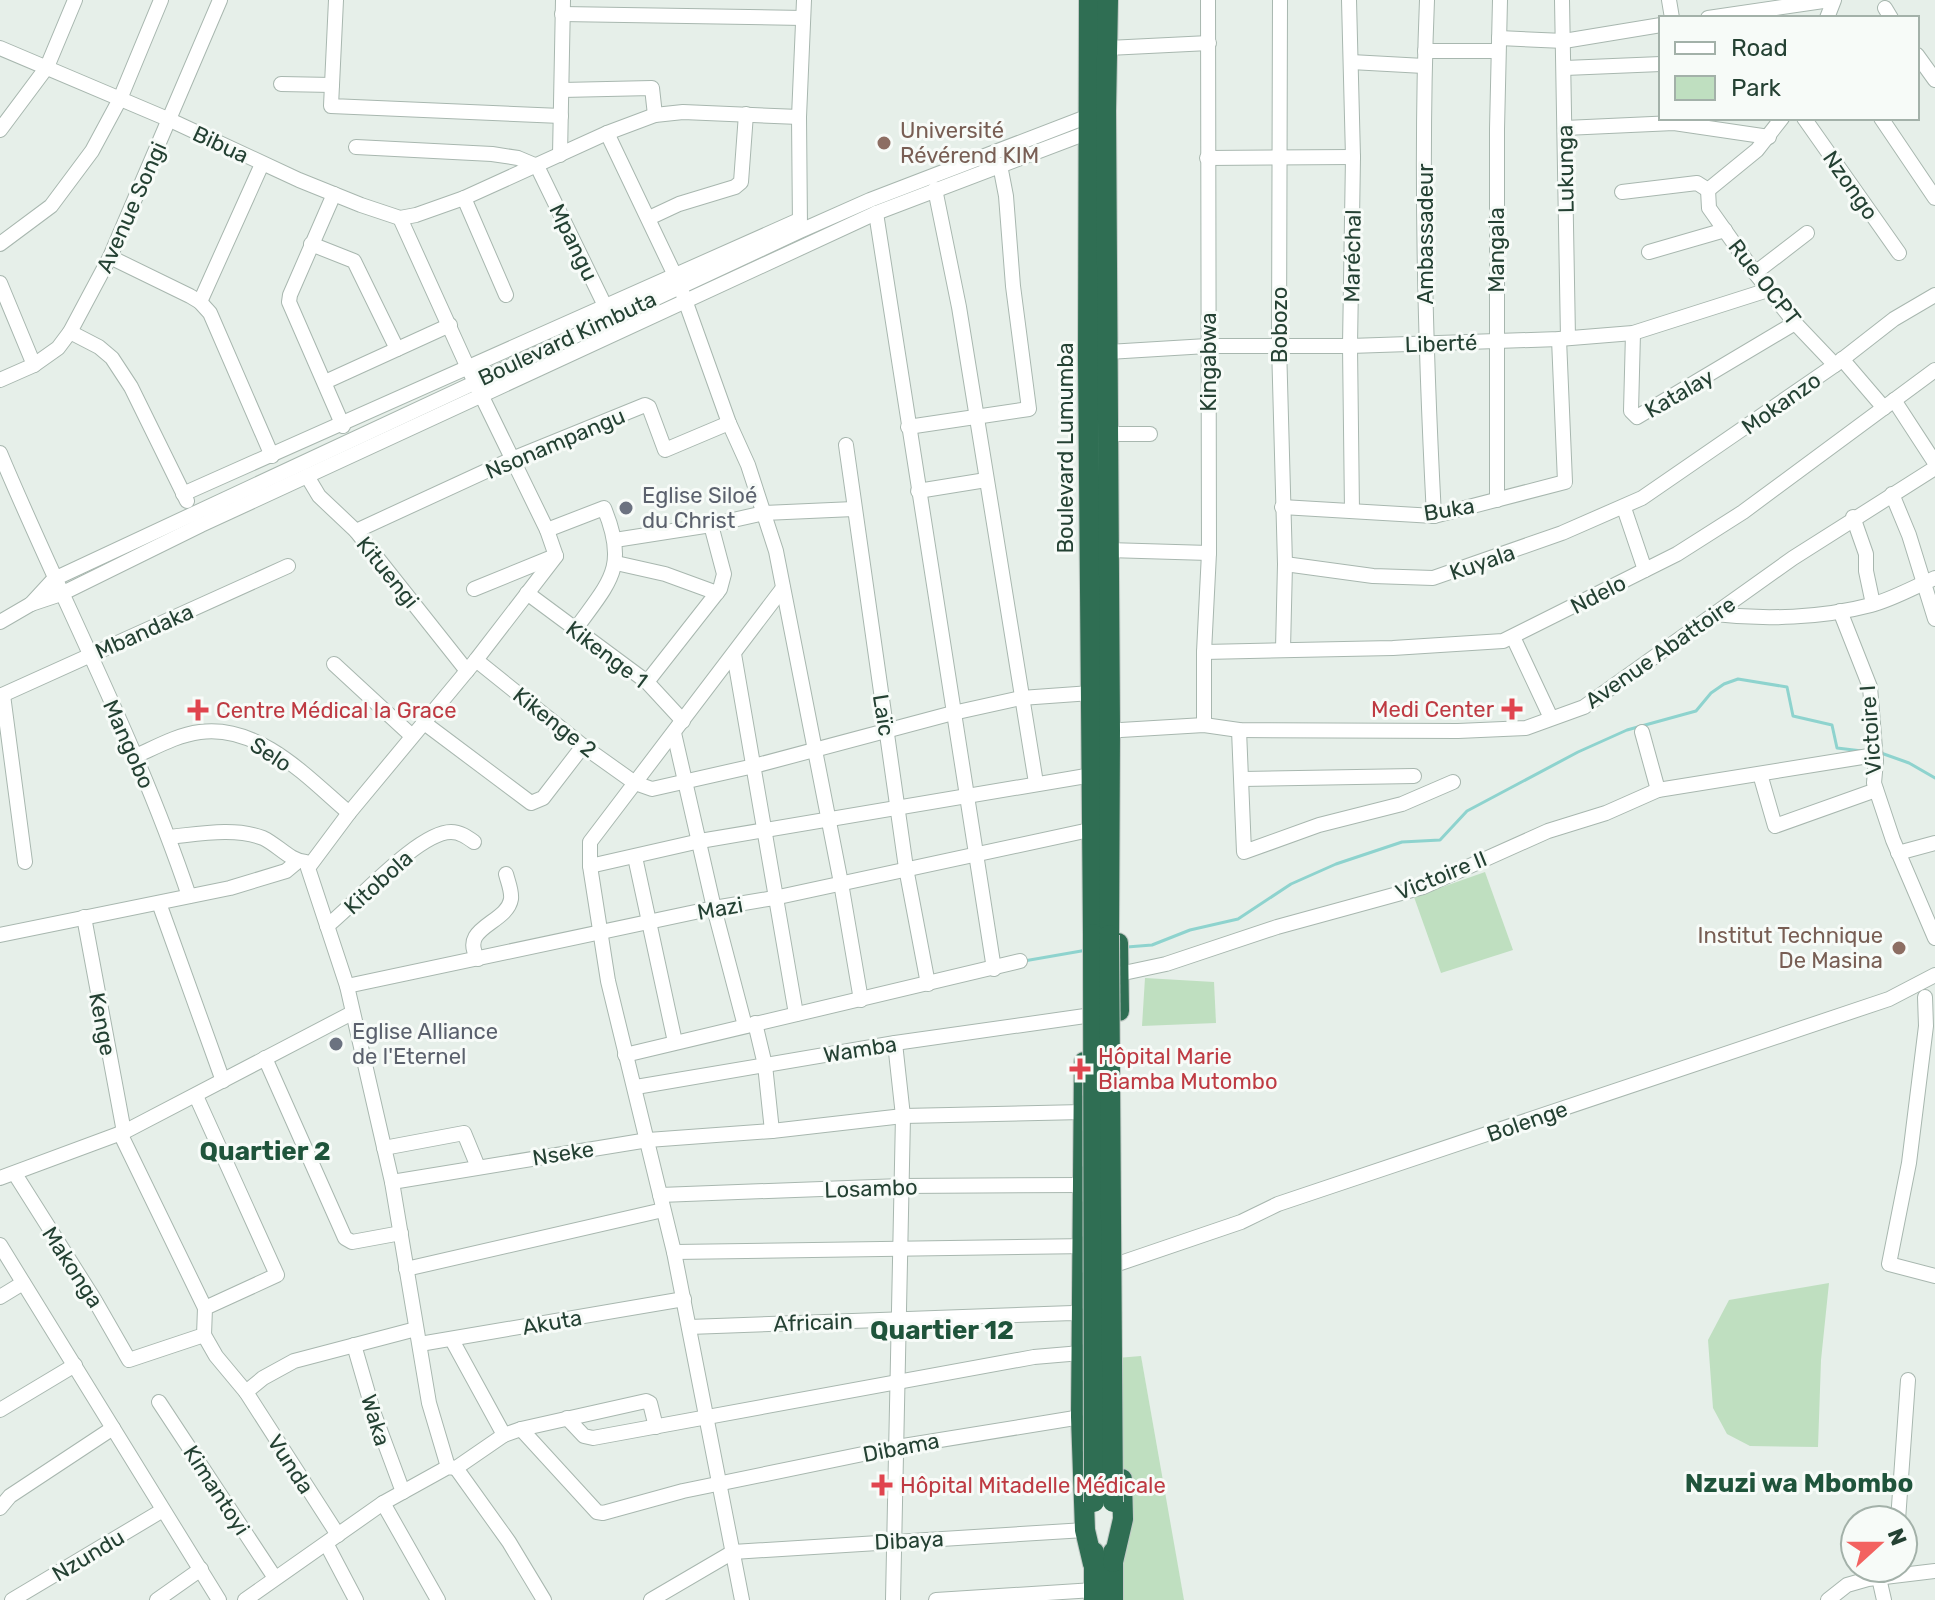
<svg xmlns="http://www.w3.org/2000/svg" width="1935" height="1600" viewBox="0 0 1935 1600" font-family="Rubik,sans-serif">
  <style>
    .green { fill: #bfdfc0 }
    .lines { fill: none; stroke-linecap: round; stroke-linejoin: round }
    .stream { stroke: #8ed3ce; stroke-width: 3 }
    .minor-casing { stroke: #a8b7af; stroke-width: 16 }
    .highway-casing { stroke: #c2cac6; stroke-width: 22 }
    .minor { stroke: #fff; stroke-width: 14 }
    .highway { stroke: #2f6e53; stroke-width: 20 }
    .highway-bridge-casing { stroke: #c2cac6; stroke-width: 22; stroke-linecap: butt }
    .highway-bridge { stroke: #2f6e53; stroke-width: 20 }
    .education-dot { fill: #8d6e63; stroke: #f7fbf8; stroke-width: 3 }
    .worship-dot { fill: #6b7280; stroke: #f7fbf8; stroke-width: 3 }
    .health-dot { fill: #e0444e; stroke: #f7fbf8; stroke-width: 3 }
    .labels { text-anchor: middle; stroke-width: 6; stroke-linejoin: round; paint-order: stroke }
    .education-label { font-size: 22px; fill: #785e54; stroke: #f7fbf8; text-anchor: start }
    .street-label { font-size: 22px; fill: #244133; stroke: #f7fbf8 }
    .worship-label { font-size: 22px; fill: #5b616d; stroke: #f7fbf8; text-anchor: start }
    .health-label { font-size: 22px; fill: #be3a42; stroke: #f7fbf8; text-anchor: start }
    .quarter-label { font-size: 26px; font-weight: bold; fill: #1f543b; stroke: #f7fbf8 }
  </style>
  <rect width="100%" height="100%" fill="#e6efe9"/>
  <g class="green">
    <path d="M1485,872L1513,950L1441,973L1414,897Z"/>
    <path d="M1145,978L1214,982L1216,1023L1142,1026Z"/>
    <path d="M1829,1283L1821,1360L1818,1447L1750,1446L1727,1434L1713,1408L1708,1340L1729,1300Z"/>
    <path d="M1141,1356L1184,1600H1122L1117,1358Z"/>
  </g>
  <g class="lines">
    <g class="stream">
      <path d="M1881,753L1909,763L1935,778"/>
      <path d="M1127,947L1152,945L1190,930L1238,919L1291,884L1336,864L1402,842L1440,840L1467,811L1578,752L1627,730L1696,711L1711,693L1724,684L1738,679L1787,687L1793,716L1832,725L1837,748L1862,751"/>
      <path d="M1024,961L1087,950"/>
    </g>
    <defs>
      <g id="minor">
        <path d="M336,0L331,106L561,116"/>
        <path d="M1280,0L1279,345L1285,564L1283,649"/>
        <path d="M1349,0L1353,157L1350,346L1352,511"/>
        <path d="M1427,0C1420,172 1425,344 1434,516"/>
        <path d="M1562,0L1568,338"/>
        <path d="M1669,0L1672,18"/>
        <path d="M1885,8L1891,18"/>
        <path d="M562,14L803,18"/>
        <path d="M1708,18L1830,0"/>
        <path d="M1827,18L1834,0"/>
        <path d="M1499,38L1564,41L1661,25"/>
        <path d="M0,48L170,120L299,180L361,205L400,218L416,215L464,198L607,133L655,115L683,112L799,117"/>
        <path d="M1108,48L1209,43"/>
        <path d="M1425,51H1498"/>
        <path d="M1917,55L1935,80"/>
        <path d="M1351,62L1424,66"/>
        <path d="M1565,68L1661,64"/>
        <path d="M281,84L332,85"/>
        <path d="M562,90L652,88L655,115"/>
        <path d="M1804,118L1899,253"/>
        <path d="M1881,118L1935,198"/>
        <path d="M1565,128L1674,123L1769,137"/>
        <path d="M0,130L47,67L75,0"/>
        <path d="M607,133L680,286L729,423L748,465L776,551L841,883L861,1000"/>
        <path d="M356,147L492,154L518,158L537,166L609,314"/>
        <path d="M560,155L563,0"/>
        <path d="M1207,158L1353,157"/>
        <path d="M935,189L959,307L1036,783"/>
        <path d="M1708,190L1709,208L1755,273L1795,323L1835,365"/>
        <path d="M1708,190L1757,150L1782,118"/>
        <path d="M1622,192L1697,183L1708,190"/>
        <path d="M334,194L290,295L289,302L343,426"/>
        <path d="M464,198L506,295"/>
        <path d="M876,213L994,969"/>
        <path d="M400,218L468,368L547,530L556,556"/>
        <path d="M649,218L679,204L735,187L741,182L746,114"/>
        <path d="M800,227L799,117L804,0"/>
        <path d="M0,244L51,206L92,151L120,99L161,0"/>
        <path d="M311,244L354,261L397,349"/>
        <path d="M1649,252L1725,230"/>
        <path d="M110,257L190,296L200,302L210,313L272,456"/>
        <path d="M1755,273L1807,233"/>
        <path d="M0,283L34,365"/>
        <path d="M200,302L262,164"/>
        <path d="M70,332L99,347L112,358L131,387L187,501"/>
        <path d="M1633,333L1631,411L1637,417L1795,323"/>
        <path d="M1108,352L1207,346H1350L1559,339L1633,333L1768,290"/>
        <path d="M1842,359L1884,408"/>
        <path d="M0,380L34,365L58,348L70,332L110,257L220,0"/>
        <path d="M325,382L450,325"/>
        <path d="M1894,400L1935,463"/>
        <path d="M908,427L1029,409L1013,286L1006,196L1000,165"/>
        <path d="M1108,434H1150"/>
        <path d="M846,445L906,868L928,984"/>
        <path d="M0,453C62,601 138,744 189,896"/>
        <path d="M307,476L319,496L356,531L467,671"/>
        <path d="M918,491L986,480"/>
        <path d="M183,494L799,220"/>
        <path d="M1892,494L1909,535L1935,619"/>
        <path d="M1497,500V129L1500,0"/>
        <path d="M1282,507L1434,516L1565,482L1559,339"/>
        <path d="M1624,508L1645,570"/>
        <path d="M1853,517L1866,554V571L1873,604"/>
        <path d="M547,530L604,508C629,568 609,582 575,630"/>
        <path d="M356,531L512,459L645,405L649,407L665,450L729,423"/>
        <path d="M615,540L711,525L764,513L854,509"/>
        <path d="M1108,550L1209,553"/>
        <path d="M616,563L665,574L717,593"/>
        <path d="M1285,564L1373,576L1433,578L1562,533L1642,498L1835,365L1894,319L1935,295"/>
        <path d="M474,589L555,556"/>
        <path d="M527,593L647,682L683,721"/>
        <path d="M31,604L61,594L201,525L876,213L1097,129"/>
        <path d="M1840,611L1870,687L1876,761L1874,783L1893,840L1935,938"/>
        <path d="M1715,614C1765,620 1822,618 1871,605C1893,599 1914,587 1935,578"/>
        <path d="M0,622L31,604L54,579L800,231L870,200L1094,114"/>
        <path d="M1513,637L1551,718"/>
        <path d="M1204,652L1393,648L1503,641L1677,554L1743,512L1935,370"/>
        <path d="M734,654L796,1014"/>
        <path d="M476,660L583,746L635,783L652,789L754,766L953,713L1021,698L1091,693"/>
        <path d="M334,664L412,736"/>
        <path d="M647,682L720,589L724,574L711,525"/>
        <path d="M3,695L25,862"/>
        <path d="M0,696L288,566"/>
        <path d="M423,722L531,803L543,798L583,746"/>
        <path d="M1204,725V652L1209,553L1208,0"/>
        <path d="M1239,730L1244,852L1319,825L1402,804L1453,782"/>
        <path d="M1104,731L1204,725L1239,730L1458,731L1526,728L1584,707L1793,558L1935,468"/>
        <path d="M1642,732L1658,790"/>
        <path d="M674,733L714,908L745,1026"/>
        <path d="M136,756C156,747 177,735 200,732C259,724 308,778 349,813"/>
        <path d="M1760,774L1775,826L1876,790"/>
        <path d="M1242,779L1414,776"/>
        <path d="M169,837C199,834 235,827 263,838C278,845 290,861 306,862"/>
        <path d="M1898,853L1935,843"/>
        <path d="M635,857L675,1042"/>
        <path d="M590,866L700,841L1092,775"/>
        <path d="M159,903L223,1081"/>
        <path d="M84,917L124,1132"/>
        <path d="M327,926C355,904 418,832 451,832C460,832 467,837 474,842"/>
        <path d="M0,935L230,888L286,871L298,861"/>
        <path d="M478,959C458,927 507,924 511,899C512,891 508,882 506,874"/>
        <path d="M1119,974L1166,964L1277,927L1423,887L1548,831L1606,813L1658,790L1875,755"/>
        <path d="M347,986L714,908L774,898L1094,829"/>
        <path d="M1925,997L1926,1026L1909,1163L1889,1264L1935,1276"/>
        <path d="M755,1023L765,1065L772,1131"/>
        <path d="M625,1055L1020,961"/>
        <path d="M265,1058L345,1238L352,1242L401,1233"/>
        <path d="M636,1087L895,1043L1085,1016"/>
        <path d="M120,1133L205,1308"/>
        <path d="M384,1148L464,1133L478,1167"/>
        <path d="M15,1174L94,1299L129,1360L204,1335L205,1308L277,1275L196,1096"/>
        <path d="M0,1178L124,1132L352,1013"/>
        <path d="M392,1182L648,1140L772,1131L903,1116L1083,1112"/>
        <path d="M660,1195L901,1186L1083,1185"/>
        <path d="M0,1245L219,1600"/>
        <path d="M674,1252L1089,1246"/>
        <path d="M406,1269L663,1210"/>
        <path d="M1103,1269L1241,1222L1278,1204L1889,999L1935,975"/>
        <path d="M0,1297L23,1283"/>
        <path d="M689,1327L1073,1313L1088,1315"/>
        <path d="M204,1335L216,1356L246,1392L338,1535"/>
        <path d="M452,1340L504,1435"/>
        <path d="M420,1344L684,1299"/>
        <path d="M354,1345L374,1414L403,1492"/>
        <path d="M246,1392L263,1378L294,1361L416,1329"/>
        <path d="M159,1402L275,1578"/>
        <path d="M0,1410L75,1365"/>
        <path d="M567,1418L584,1436L593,1438L1034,1357L1081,1353"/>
        <path d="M521,1429L597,1512L603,1513L683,1491L897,1447L1081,1417"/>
        <path d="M448,1467L429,1403L392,1182L347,986L308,868L349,813L476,660L556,556"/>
        <path d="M456,1468L509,1542L544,1600"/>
        <path d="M383,1503L438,1600"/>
        <path d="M0,1508L10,1496L113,1428"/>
        <path d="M1898,1520L1908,1380"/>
        <path d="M327,1545L356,1600"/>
        <path d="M1879,1578L1884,1600"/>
        <path d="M12,1600L163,1510"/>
        <path d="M157,1600L201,1569"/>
        <path d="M245,1600L383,1503L448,1467L456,1468L504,1435L521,1429L646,1401L650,1403L656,1427"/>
        <path d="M651,1600L733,1552L1085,1530"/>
        <path d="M742,1600L674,1252L608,981L590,866V842L783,588"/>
        <path d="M893,1600L903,1116L895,1043"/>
        <path d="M936,1600L1094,1590"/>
        <path d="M1828,1600L1847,1585L1868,1579L1935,1571"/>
      </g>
      <g id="highway">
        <path d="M1089,0L1088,361L1093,934"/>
        <path d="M1108,0L1106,111L1110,730L1109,935"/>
        <path d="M1118,943L1119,1011"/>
        <path d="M1084,1062L1081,1417L1085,1530L1093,1564"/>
        <path d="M1094,1552V1600"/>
        <path d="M1113,1552V1600"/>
        <path d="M1113,1562L1123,1519L1122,1479"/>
      </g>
    </defs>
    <use href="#minor" class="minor-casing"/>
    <use href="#highway" class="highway-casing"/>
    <use href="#minor" class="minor"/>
    <use href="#highway" class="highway"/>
    <defs>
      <g id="highway-bridge">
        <path d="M1093,934L1094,1502"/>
        <path d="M1109,935L1113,1502"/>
      </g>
    </defs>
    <use href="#highway-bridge" class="highway-bridge-casing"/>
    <use href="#highway-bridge" class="highway-bridge"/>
  </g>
  <g class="education-dot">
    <circle cx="884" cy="143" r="8"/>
    <circle cx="1899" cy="948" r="8"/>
  </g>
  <g class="worship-dot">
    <circle cx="626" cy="508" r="8"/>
    <circle cx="336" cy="1044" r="8"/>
  </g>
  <g class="health-dot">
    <path d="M1508 697h8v8h8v8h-8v8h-8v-8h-8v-8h8z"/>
    <path d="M194 698h8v8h8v8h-8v8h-8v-8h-8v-8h8z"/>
    <path d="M1076 1057h8v8h8v8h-8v8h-8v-8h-8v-8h8z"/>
    <path d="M878 1473h8v8h8v8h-8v8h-8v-8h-8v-8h8z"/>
  </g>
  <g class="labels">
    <g class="education-label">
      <text x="900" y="138">Université<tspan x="900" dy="25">Révérend KIM</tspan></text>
      <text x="1883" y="943" text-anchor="end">Institut Technique<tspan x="1883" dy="25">De Masina</tspan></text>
    </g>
    <g class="street-label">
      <text transform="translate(221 144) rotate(25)" y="8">Bibua</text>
      <text transform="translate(1565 169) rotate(-91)" y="8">Lukunga</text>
      <text transform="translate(1851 185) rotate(55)" y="8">Nzongo</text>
      <text transform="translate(131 207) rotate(-66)" y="8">Avenue Songi</text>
      <text transform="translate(1425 234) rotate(-90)" y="8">Ambassadeur</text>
      <text transform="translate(574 242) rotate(64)" y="8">Mpangu</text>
      <text transform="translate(1496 250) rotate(-90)" y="8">Mangala</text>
      <text transform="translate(1352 256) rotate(-89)" y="8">Maréchal</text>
      <text transform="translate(1765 282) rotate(52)" y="8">Rue OCPT</text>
      <text transform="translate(1279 325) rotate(-90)" y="8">Bobozo</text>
      <text transform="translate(567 338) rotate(-25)" y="8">Boulevard Kimbuta</text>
      <text transform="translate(1441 343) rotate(-2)" y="8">Liberté</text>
      <text transform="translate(1208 362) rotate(-90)" y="8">Kingabwa</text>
      <text transform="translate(1679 393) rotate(-30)" y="8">Katalay</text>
      <text transform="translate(1781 403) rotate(-35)" y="8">Mokanzo</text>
      <text transform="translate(555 443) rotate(-23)" y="8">Nsonampangu</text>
      <text transform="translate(1065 448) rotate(-90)" y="8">Boulevard Lumumba</text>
      <text transform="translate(1449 509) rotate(-9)" y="8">Buka</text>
      <text transform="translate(1482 562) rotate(-19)" y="8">Kuyala</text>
      <text transform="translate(388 572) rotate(51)" y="8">Kituengi</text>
      <text transform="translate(1598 594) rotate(-27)" y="8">Ndelo</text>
      <text transform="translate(144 631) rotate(-24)" y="8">Mbandaka</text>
      <text transform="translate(1660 652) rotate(-35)" y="8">Avenue Abattoire</text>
      <text transform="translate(607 654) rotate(37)" y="8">Kikenge 1</text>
      <text transform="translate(884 715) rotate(81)" y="8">Laïc</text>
      <text transform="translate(555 722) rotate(38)" y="8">Kikenge 2</text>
      <text transform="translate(1870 730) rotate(-94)" y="8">Victoire I</text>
      <text transform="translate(129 744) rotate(66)" y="8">Mangobo</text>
      <text transform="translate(271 754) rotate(33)" y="8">Selo</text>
      <text transform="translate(1441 875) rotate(-22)" y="8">Victoire II</text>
      <text transform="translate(378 882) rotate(-42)" y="8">Kitobola</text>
      <text transform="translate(720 908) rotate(-10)" y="8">Mazi</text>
      <text transform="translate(103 1024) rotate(79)" y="8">Kenge</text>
      <text transform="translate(860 1049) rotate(-9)" y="8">Wamba</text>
      <text transform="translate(1527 1121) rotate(-19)" y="8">Bolenge</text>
      <text transform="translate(563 1153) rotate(-9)" y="8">Nseke</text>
      <text transform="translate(871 1188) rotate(-2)" y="8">Losambo</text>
      <text transform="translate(73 1267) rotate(57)" y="8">Makonga</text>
      <text transform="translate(552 1322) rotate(-10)" y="8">Akuta</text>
      <text transform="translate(813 1322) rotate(-2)" y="8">Africain</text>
      <text transform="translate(376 1420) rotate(73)" y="8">Waka</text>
      <text transform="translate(901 1447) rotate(-11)" y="8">Dibama</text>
      <text transform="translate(291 1464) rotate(57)" y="8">Vunda</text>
      <text transform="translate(217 1490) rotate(57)" y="8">Kimantoyi</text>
      <text transform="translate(909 1540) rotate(-3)" y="8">Dibaya</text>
      <text transform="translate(88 1555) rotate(-31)" y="8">Nzundu</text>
    </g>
    <g class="worship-label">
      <text x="642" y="503">Eglise Siloé<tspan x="642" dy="25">du Christ</tspan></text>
      <text x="352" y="1039">Eglise Alliance<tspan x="352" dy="25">de l'Eternel</tspan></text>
    </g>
    <g class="health-label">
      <text x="1494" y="717" text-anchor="end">Medi Center</text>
      <text x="216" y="718">Centre Médical la Grace</text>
      <text x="1098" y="1064">Hôpital Marie<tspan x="1098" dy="25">Biamba Mutombo</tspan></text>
      <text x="900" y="1493">Hôpital Mitadelle Médicale</text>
    </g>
    <g class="quarter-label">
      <text x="265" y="1160">Quartier 2</text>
      <text x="942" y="1339">Quartier 12</text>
      <text x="1799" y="1492">Nzuzi wa Mbombo</text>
    </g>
  </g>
  <rect x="1659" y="16" width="260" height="104" fill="#f7fbf8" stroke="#a3b1a9" stroke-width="2"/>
  <rect x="1675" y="42" width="40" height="12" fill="#ffffff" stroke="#a3b1a9" stroke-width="2"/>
  <text x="1731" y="56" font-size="24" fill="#244133">Road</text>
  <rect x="1675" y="76" width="40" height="24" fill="#bfdfc0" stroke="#a3b1a9" stroke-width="2"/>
  <text x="1731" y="96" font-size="24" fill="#244133">Park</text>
  <g transform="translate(1879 1544) rotate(69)"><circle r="38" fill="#f7fbf8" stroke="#a3b1a9" stroke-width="2"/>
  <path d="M0-6L14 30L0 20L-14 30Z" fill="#f36260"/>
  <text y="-12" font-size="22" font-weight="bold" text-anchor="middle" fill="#244133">N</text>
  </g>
</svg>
